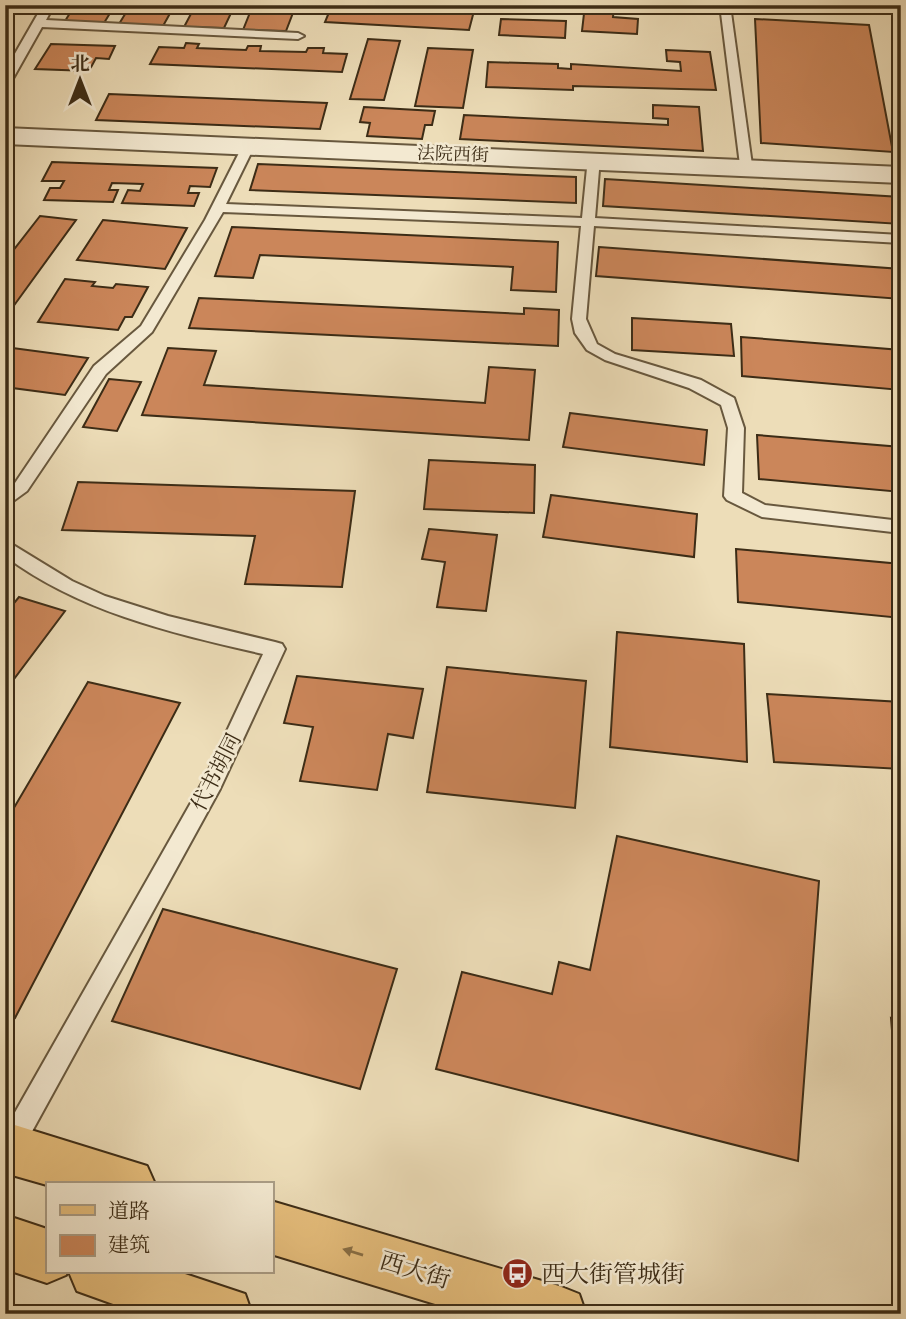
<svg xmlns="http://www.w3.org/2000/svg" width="906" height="1319" viewBox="0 0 906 1319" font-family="Alegreya,'Noto Serif SC',serif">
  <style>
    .building { fill: #cb865a; stroke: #3c2c16; stroke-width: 2 }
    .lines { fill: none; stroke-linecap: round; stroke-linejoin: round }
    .service-casing { stroke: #68583e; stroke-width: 4 }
    .minor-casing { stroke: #68583e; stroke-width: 4 }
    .primary-casing { stroke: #3c2c16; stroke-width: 4 }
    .service { fill: #f3e9d1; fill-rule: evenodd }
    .minor { fill: #f3e9d1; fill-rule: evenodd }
    .primary { fill: #e6be7c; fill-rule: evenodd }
    .oneway { fill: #886e44 }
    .labels { text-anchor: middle; stroke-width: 5; stroke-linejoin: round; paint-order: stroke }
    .far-street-label { font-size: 18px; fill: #3c2c16; stroke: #f3e9d1 }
    .street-label { font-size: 21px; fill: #3c2c16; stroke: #f3e9d1 }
    .near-street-label { font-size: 24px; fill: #3c2c16; stroke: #f3e9d1 }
    .near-poi-label { font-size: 24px; fill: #3c2c16; stroke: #f3e9d1; text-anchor: start }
  </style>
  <rect width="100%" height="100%" fill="#edddb8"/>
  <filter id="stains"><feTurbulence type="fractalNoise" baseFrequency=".00286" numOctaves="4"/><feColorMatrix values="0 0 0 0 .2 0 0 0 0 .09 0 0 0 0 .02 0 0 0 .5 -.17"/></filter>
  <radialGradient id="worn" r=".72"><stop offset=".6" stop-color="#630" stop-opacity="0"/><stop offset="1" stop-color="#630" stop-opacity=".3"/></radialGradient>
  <g class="building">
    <path d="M75,5H115L104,23L65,21Z"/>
    <path d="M164,5L173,8L163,26L119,24L130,6Z"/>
    <path d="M209,5H225L223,11H232L224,28L184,27L193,10H206Z"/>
    <path d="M276,5H296L286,31L243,30L251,10L273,11Z"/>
    <path d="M332,5H376L474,11L469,30L325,22Z"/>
    <path d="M585,5H700V12L614,7L613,17L638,19L637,34L582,31Z"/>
    <path d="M501,19L566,21L565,38L499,35Z"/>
    <path d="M755,19L869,25L893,152L761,143Z"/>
    <path d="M368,39L400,41L384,100L350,99Z"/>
    <path d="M186,43L199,44L197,48L246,50L248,46H261L260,51L306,52L308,48H324L323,53L347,54L342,72L150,64L159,47L184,48Z"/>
    <path d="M51,44L115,46L109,59L96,58L89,71L35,69Z"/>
    <path d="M428,48L473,50L463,108L415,106Z"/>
    <path d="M666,50L710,52L716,90L573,86V90L486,87L488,62L558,64V68L571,69V64L681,71L680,62L667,61Z"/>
    <path d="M109,94L327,103L320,129L96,120Z"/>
    <path d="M653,105L699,107L703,151L460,139L464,115L668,125V119L653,118Z"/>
    <path d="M364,107L435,111L432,125H425L422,139L367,136L370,123L360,122Z"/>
    <path d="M52,162L217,168L210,187L190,186L188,193H199L194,206L122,203L128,190L140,191L143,184L112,183L109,190H118L113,202L44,200L50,188H60L64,181H42Z"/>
    <path d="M258,164L576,177V203L250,190Z"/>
    <path d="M605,179L901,197V224L603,206Z"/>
    <path d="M40,216L76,220L10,311L5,310V261Z"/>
    <path d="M103,220L187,228L165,269L77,260Z"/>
    <path d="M232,227L558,242L556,292L511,290L513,267L260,255L253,278L215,276Z"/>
    <path d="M599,247L901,269V299L596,276Z"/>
    <path d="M65,279L95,282L92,286L113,288L116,284L148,287L132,317H125L118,330L38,322Z"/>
    <path d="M199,298L524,314V308L559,310L558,346L189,328Z"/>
    <path d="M632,318L731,324L734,356L632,350Z"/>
    <path d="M741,337L901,350V390L742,376Z"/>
    <path d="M5,347L88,358L65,395L5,387Z"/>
    <path d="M168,348L216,351L204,385L485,403L489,367L535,370L529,440L142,415Z"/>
    <path d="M109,379L141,382L117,431L83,427Z"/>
    <path d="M570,413L707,430L704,465L563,447Z"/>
    <path d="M757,435L901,447V492L759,479Z"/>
    <path d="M429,460L535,465L534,513L424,509Z"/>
    <path d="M78,482L355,491L342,587L245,584L255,536L62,530Z"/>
    <path d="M551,495L697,514L694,557L543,537Z"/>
    <path d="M429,529L497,535L486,611L437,607L445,562L422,559Z"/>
    <path d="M736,549L901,564V618L738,602Z"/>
    <path d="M19,597L65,611L5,691V614Z"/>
    <path d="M617,632L744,644L747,762L610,747Z"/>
    <path d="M447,667L586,681L575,808L427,792Z"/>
    <path d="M297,676L423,689L413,738L388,734L377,790L300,781L313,727L284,723Z"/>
    <path d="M88,682L180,703L15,1018L5,1015V823Z"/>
    <path d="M767,694L901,702V769L774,762Z"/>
    <path d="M617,836L819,881L798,1161L436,1069L462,972L552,994L559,962L590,970Z"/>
    <path d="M163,909L397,969L360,1089L112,1021Z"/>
    <path d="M891,1018L901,1022V1145Z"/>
  </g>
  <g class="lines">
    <defs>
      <g id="service">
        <path d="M43,5H54L46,20L298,33L304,36L298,39L42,27L11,82L5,86V71Z"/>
        <path d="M720,5H730L752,165L746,169L740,165Z"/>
        <path d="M247,145L253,149L226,204L582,218L588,158L594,154L600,158L595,218L901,235V243L594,226L586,319L597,344L615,354L701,380L734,398L744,428L742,493L765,505L901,521V533L762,517L727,500L724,496L728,428L721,405L689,388L605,360L587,350L575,333L572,319L581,226L223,212L152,332L106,374L27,491L5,507V491L15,483L94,366L141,326L205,220L241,149Z"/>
        <path d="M5,540L72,581L105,596L168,616L275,642L282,644L285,649L220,789L18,1157L9,1161L5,1159V1130L205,778L263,654C173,633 81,613 5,556Z"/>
      </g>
      <path id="minor" d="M5,128L901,167V183L5,144Z"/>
      <g id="primary">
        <path d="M5,1122L147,1166L155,1184L47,1185L5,1173Z"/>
        <path d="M271,1201L559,1286L579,1294L586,1314H468L271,1254Z"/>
        <path d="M5,1215L47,1229V1272H67L66,1275L47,1283L5,1269Z"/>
        <path d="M69,1272H179L245,1294L252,1314H141L77,1291Z"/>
      </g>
    </defs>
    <use href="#service" class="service-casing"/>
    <use href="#minor" class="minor-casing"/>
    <use href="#primary" class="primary-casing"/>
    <use href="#service" class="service"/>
    <use href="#minor" class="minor"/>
    <use href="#primary" class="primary"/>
  </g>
  <defs><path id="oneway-solid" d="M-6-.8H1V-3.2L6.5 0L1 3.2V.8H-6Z" transform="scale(1.75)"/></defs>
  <use class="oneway" href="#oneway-solid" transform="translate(353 1252) rotate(-163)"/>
  <defs>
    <symbol id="bus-disc" viewBox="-11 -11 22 22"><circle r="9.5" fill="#8f2418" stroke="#f3e9d1"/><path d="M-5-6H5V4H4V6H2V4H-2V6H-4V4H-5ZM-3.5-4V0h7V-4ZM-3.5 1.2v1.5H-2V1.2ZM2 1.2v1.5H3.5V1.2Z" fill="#fff"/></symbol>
  </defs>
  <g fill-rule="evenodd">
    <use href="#bus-disc" x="500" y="1256" width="35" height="35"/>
  </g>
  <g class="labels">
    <g class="far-street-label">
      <text transform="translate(453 154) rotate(2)" y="6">法院西街</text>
    </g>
    <g class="street-label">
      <text transform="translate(216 772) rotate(-63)" y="7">代书胡同</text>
    </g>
    <g class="near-street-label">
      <text transform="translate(415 1270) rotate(17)" y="8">西大街</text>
    </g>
    <g class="near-poi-label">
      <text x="541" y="1282">西大街管城街</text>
    </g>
  </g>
  <rect width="906" height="1319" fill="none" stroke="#edddb8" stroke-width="28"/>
  <rect x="7" y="7" width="892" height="1305" fill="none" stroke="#3c2c16" stroke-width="3.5"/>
  <rect x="14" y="14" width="878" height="1291" fill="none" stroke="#3c2c16" stroke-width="2"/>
  <rect x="46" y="1182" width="228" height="91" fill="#f3e9d1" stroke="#aa9d86" stroke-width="2"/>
  <rect x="60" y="1205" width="35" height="10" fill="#e6be7c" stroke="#aa9d86" stroke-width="2"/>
  <text x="108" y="1218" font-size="21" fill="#3c2c16">道路</text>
  <rect x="60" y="1235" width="35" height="21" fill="#cb865a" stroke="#aa9d86" stroke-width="2"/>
  <text x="108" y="1252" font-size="21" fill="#3c2c16">建筑</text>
  <g transform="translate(80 80)" stroke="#f3e9d1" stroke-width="5" paint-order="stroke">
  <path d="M0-5L12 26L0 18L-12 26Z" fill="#3c2c16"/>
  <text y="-10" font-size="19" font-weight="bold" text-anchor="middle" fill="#3c2c16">北</text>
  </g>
  <rect width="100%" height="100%" filter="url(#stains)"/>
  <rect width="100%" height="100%" fill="url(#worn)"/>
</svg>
